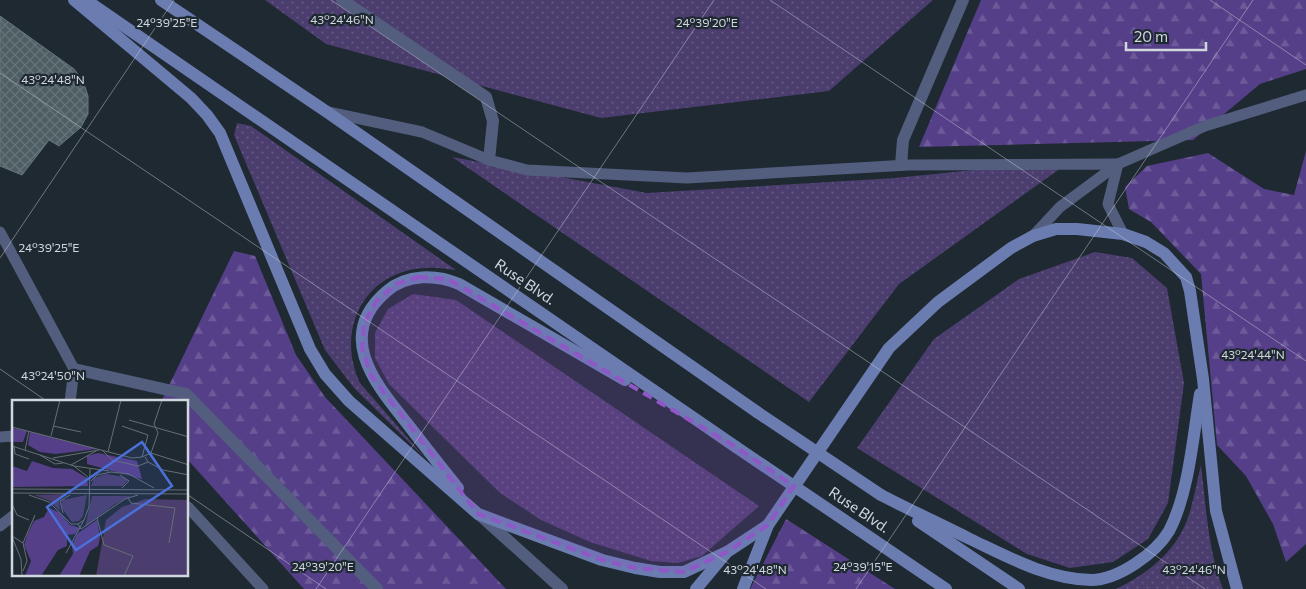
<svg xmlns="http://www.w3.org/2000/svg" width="1306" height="589" viewBox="0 0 1306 589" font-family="Commissioner,sans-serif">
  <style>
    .grass { fill: url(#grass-dots) }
    .forest { fill: url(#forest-firs) }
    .building { fill: url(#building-cross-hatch); stroke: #66777c }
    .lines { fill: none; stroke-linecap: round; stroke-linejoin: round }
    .service { stroke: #535e7e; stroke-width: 11 }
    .minor { stroke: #535e7e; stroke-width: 12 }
    .tertiary { stroke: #535e7e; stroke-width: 12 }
    .secondary { stroke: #6a7cb0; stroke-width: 12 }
    .secondary-bridge { stroke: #6a7cb0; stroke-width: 12 }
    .marked { fill: #9057c6; fill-opacity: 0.2; stroke: #9057c6; stroke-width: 4; stroke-dasharray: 10 6; stroke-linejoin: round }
    .ticks { fill: none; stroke: #d0d7dd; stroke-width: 1; stroke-opacity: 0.45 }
    .labels { text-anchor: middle; stroke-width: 4.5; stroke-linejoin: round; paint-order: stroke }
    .street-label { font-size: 15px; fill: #d0d7dd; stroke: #1f2932 }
    .inset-road { fill: none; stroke: #666f76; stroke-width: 1 }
    .view { fill: #4a70d9; fill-opacity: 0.15; stroke: #4a70d9; stroke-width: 2.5 }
    .inset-edge { fill: none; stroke: #d0d7dd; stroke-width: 2.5 }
    .ticks-label { font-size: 12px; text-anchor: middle; fill: #d0d7dd; stroke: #1f2932; stroke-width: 4.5; stroke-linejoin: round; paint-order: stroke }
  </style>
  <defs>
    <pattern id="grass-dots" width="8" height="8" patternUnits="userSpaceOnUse" patternTransform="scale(1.25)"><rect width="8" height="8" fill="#4b3d6e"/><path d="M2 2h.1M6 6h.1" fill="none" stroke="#645882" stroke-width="1.8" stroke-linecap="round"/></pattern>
    <pattern id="forest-firs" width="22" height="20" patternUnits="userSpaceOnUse" patternTransform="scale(1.25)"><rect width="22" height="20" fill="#563f89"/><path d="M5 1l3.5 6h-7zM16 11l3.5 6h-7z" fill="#6d5a99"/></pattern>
    <pattern id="building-cross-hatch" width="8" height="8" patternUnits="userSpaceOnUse" patternTransform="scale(1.25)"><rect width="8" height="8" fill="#4e5e63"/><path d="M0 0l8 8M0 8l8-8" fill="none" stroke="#667479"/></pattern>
  </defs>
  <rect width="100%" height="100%" fill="#1f2932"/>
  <g class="grass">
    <path d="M265,0H933L829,91L601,118L326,44Z"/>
    <path d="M237,123L251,126L456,270C445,269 435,267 425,268C364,271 335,331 360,383L426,459L354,388L325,350L234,135Z"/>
    <path d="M452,157L647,193L895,178L1072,160L899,284L809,402Z"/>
    <path d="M1095,252L1132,258L1167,288L1184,383L1168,503L1148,539L1113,562L1070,568L1027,554L857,448L934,339L1019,279Z"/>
    <path d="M413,294L456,300L759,506L702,556L678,563L651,561L590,542L541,520L500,493L389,384L375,358V333L388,309Z"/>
    <path d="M1201,465C1206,506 1208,550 1223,589H1116C1145,575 1172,555 1185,525C1193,507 1196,484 1201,465Z"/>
  </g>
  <g class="forest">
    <path d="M981,0H1306V69L1260,84L1193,140L919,147Z"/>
    <path d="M1306,151V544L1286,562L1273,524L1246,476L1217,445L1201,274L1151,222L1129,209L1125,187L1147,166L1208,153L1264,189L1294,195Z"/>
    <path d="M234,251L255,256L296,355L325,397L506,589H304L188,460V402H161Z"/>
    <path d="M786,519L895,589H750Z"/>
  </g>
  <path class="building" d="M0,16L74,69L83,81L88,96V114L81,127L59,146L49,140L22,175L0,166Z"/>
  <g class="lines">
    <g class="service">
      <path d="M328,112L422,132L489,160L527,170L687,178L908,165L1118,164L1108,204L1123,234"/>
      <path d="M0,232L74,369L70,402"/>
      <path d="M1033,236L1060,207L1118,164L1205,126L1306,95"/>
      <path d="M0,437L14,436"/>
      <path d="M188,507L263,589"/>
      <path d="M0,526L14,515"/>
    </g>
    <g class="minor">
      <path d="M342,0L486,97L493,121L489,160"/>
      <path d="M901,165L903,140L963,0"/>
      <path d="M74,369L186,394L377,589"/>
    </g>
    <path class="tertiary" d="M480,515L562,589"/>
    <g class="secondary">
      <path d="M74,0L191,98L207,115L220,133L310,349L325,374L349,401L478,514L602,560L635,568L660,572H684L727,552"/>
      <path d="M86,0L736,447"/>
      <path d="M161,0L327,112L757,412"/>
      <path d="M458,488C440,466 423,444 406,422C374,382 335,335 387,291C407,274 436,274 459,284L625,380"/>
      <path d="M881,495C910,510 940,524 970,539C1008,557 1047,579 1091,580C1118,580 1156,553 1169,531C1189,493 1193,436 1200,394"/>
      <path d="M918,521L1019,589"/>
      <path d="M859,530L946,589"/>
      <path d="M696,589L727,552L768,525"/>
      <path d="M743,589L768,525L889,348L938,302L1011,248L1033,236L1056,229H1077L1123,234L1146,242L1164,253L1186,277L1190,291L1203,379L1216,511L1237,589"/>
    </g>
    <g class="secondary-bridge">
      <path d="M757,412L881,495"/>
      <path d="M736,447L859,530"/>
    </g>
  </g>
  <path class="marked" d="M418,277L448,279L736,447L794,486L768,525L727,552L684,572L635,568L602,560L478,514L371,376L362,348L364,323L377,300L396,284Z"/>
  <path class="ticks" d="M331,0L1205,589M770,0L1306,361M1210,0L1306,65M0,73L766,589M0,258L174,0M0,369L48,402M188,495L326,589M316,589L714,0M856,589L1253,0"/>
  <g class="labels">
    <g class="street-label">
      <text transform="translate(525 282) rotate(34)" y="5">Ruse Blvd.</text>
      <text transform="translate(859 510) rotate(34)" y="5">Ruse Blvd.</text>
    </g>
  </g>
  <g transform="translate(12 400)">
    <rect width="176" height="176" fill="#1f2932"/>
    <path d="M94,74L112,77L116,80L111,86H79L82,78ZM54,94L47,100L48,111L38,101L22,95ZM75,95L71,116L67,121L60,122L49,107L50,100ZM80,96H119L103,104L73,127ZM134,99L176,100V176H84L94,120L110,107Z" fill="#4b3d6e"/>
    <path d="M0,28L15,31L11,42H0ZM18,32L85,49L44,54L28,52L16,45ZM86,53L125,61L130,79L75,64V56ZM20,61L41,68L60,69L75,78L76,86L0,87V66L15,71ZM37,108L48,113L58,125L68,128L63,134L55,135V146L46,150L29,176H13L19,161L12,145L16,133L22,121L32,117ZM85,120L88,138L86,146L78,151L67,176H47L61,154L60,146L65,134Z" fill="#563f89"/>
    <path class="inset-road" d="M117,20L177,37M41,26L69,32M110,26L136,35L130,57M0,27L120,58L130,57L139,53L146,33L142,24L150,0M39,36L48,0M0,46L62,66L97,71M2,46L3,54L17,59M13,50L17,31M91,51L100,60L126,66L136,62M96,52L109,0M139,53L177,65M28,55L43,64L51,63M133,57L136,62L151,70L177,75M41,58L87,50M59,65L84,51M62,66L76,77M108,75L117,81L110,88M79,81L85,75L99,72L117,74L142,88M0,89L177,90M0,93L177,94M17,95L37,102L59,124H66L72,120L77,107L78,69M116,98L119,103L163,108L157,143M0,104L5,115L17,120M51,113L48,101L58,95M85,118L92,145L121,156L112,176M66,124L69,129L113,99L126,95M0,136L11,143L15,161L11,171M0,137L9,159L10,176M11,143L23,115M54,153L72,120"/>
    <path class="view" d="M130,42L160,86L64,150L35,107Z"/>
    <rect width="176" height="176" class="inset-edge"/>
  </g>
  <g class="ticks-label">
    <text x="342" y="24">43°24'46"N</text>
    <text x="167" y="27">24°39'25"E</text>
    <text x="707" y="27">24°39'20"E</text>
    <text x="53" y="84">43°24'48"N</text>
    <text x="49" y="252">24°39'25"E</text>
    <text x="1253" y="359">43°24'44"N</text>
    <text x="53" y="380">43°24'50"N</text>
    <text x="323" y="571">24°39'20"E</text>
    <text x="863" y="571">24°39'15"E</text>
    <text x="755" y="574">43°24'48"N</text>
    <text x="1194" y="574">43°24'46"N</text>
  </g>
  <path d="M1126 42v8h80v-8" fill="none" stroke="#d0d7dd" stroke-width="2.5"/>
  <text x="1134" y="42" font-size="15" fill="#d0d7dd" stroke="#1f2932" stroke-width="4" paint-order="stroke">20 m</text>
</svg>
